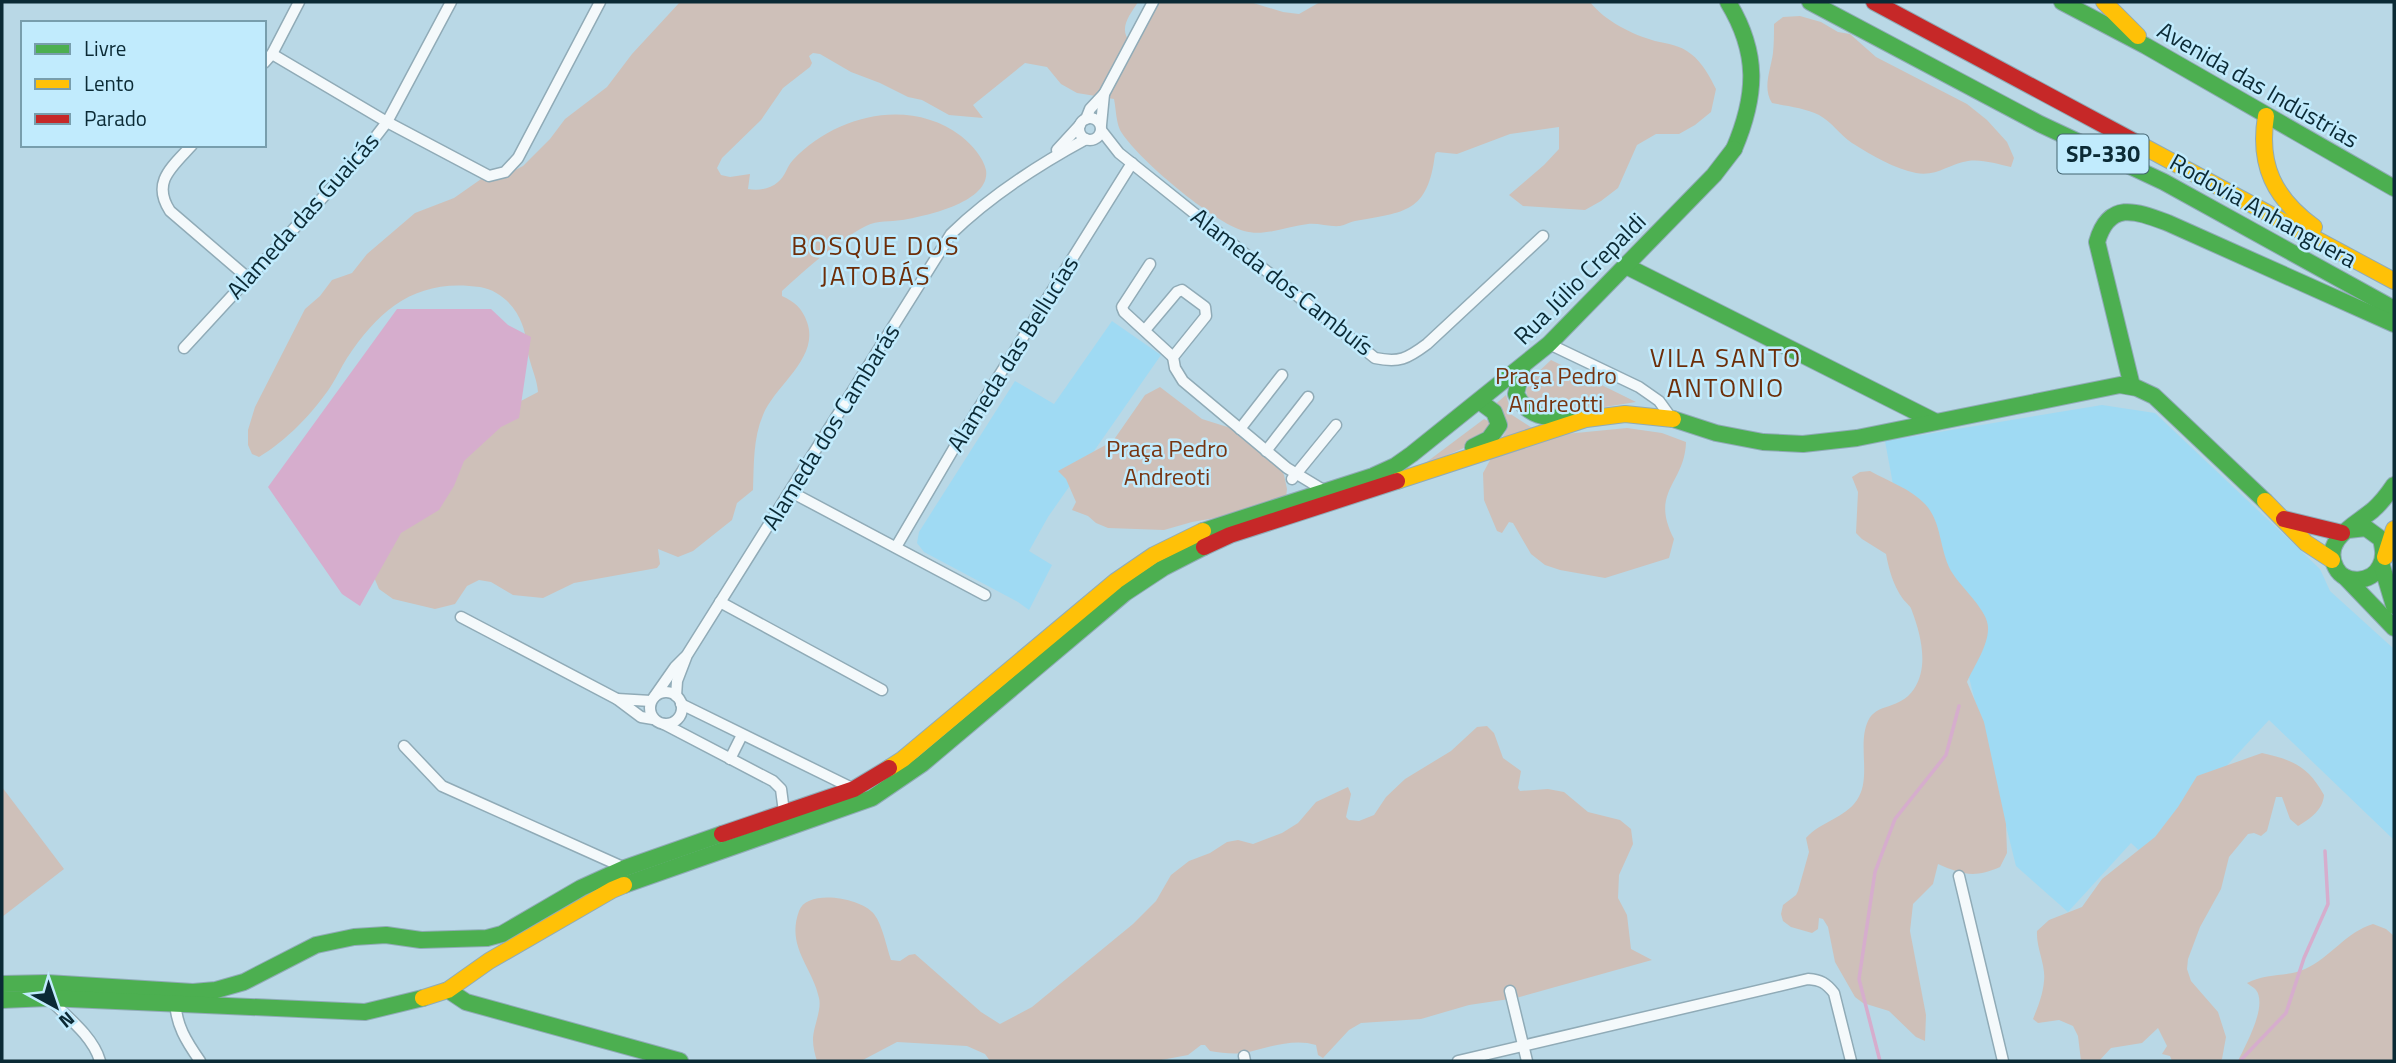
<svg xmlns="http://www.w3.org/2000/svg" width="2396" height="1063" viewBox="0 0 2396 1063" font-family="'Titillium Web',sans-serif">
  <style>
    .built { fill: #9fdaf3 }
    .green { fill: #cec0b9 }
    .water { fill: #d6adcd }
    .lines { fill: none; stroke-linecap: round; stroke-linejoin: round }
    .stream { stroke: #d6adcd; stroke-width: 3.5 }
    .street-casing { stroke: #90abb7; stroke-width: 13 }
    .fast-casing { stroke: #90abb7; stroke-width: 18 }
    .slow-casing { stroke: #90abb7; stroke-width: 18 }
    .jam-casing { stroke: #90abb7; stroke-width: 18 }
    .street { stroke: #f4f9fb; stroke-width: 10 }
    .fast { stroke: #4caf50; stroke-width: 16 }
    .slow { stroke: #ffc107; stroke-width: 16 }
    .jam { stroke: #c62828; stroke-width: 16 }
    .labels { text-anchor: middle; stroke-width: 5; stroke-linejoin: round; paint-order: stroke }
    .shield { fill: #c1ebfd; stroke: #426471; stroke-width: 2 }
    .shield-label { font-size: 23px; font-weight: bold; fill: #0b2a35 }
    .street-label { font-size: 24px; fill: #0b2a35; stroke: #c1ebfd }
    .park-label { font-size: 24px; fill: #773511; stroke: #c1ebfd }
    .neighbourhood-label { font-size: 26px; letter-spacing: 2px; fill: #6d2e09; stroke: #c1ebfd }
  </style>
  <rect width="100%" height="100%" fill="#b9d8e6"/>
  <g class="built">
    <path d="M1112,321L1161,355L1048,517L1029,551L1052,565L1029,610L1018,602L924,552L917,543L919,532L1015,381L1054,404Z"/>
    <path d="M2102,405L2155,413L2320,569L2330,591L2394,649V840L2269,720L2144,855L2131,843L2068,912L2016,866L1962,649L1900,522L1885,441Z"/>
  </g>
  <g class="green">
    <path d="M680,2H1138C1130,15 1118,28 1130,42L1158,2H1250L1283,12L1299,14L1320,2H1590C1605,21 1631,34 1655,41C1668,44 1680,45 1691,54C1702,62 1710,77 1716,89L1711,112L1695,125L1679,134H1656L1637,145L1618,188L1601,201L1585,210L1523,206L1509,195L1544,165L1559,149V127L1510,134L1457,154L1437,152L1435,154C1428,213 1405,212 1355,221C1350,222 1345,225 1340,226C1330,227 1318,223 1308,224C1287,226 1265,237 1244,231C1214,223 1136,158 1120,130C1116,121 1116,109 1114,99L1077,93L1061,84L1047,67L1025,63L973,105L983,118L949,115L922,100L908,97L880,83L851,72L820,54L813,53L809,56L812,63L810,67L783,88L761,120L722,158L717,168L721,175L730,177L750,174L748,189C758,191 770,189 778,182C785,177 787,166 793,160C836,115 909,97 961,136C972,145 983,157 986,170C991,202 926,216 902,220C890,222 878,220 866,226C838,240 805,270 782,291V296C795,302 802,308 807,322C820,358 775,385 763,415C753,438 754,465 753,490L737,503L732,520L693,551L678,557L658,549L660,564L657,568L574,583L543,598L513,595L491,582L479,580L467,586L455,604L435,609L393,599L379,589L373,575L377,553L479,423L538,392C537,380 533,372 530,361C526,349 527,336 522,324C516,306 499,290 480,287C417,278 380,308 347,358C341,367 337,377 331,386C314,412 286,441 259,457L252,454L248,445V430L255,407L305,309L320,296L332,280L352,273L367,254L415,213L454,198L484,177L513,171L523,166L550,139L565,119L607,87L632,54Z"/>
    <path d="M1800,16L1821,22L1838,32L1850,34L1876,57L1967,104L1987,120L2007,142L2014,158L2011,167C1997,164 1982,159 1968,161C1949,164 1936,177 1916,173C1895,169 1871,155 1852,143C1840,135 1832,122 1819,115C1806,108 1786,106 1772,103C1762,88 1771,69 1773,53C1774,43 1774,33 1774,24L1783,17Z"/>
    <path d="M1551,360L1636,402L1554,415L1529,405L1526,390L1533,377Z"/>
    <path d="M1160,387L1202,419L1237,430L1277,461L1284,475L1287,489L1285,506L1192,522L1164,530L1108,528L1096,523L1088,516L1072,510L1076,502L1066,479L1058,471L1113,441L1145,395Z"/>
    <path d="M1506,395L1512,415L1545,436L1627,428L1662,433L1686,442C1685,484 1649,491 1674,539L1669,558L1605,578L1560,570L1545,565L1531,554L1513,523L1509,522L1502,533L1497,531L1484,500L1483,473L1506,431L1505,421L1492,407Z"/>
    <path d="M1484,419L1490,422L1494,428L1473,444L1420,467Z"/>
    <path d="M1870,471C1888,481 1911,489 1925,504C1943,523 1939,553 1953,574C1962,588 1988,611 1988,627C1989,645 1974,666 1967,682L1984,722L2006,824L2007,853L2000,867C1975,878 1963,875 1938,864L1933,884L1913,904L1910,931L1926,1015L1925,1041L1916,1037L1889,1011L1863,1003L1855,997L1835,962L1828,927L1823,919L1819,918L1818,929L1812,933L1791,927L1783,921L1781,914L1783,905L1796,895L1798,891L1809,852L1806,838C1820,822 1845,818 1857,800C1872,778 1857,745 1868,721C1877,702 1899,711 1914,689C1929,667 1921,635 1912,611C1911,606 1906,603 1903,599C1893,585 1889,570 1886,554L1862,539L1856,533L1858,492L1852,477L1860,472Z"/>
    <path d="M1487,726L1494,733L1503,758L1521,771L1518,788L1520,791L1548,789L1564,792L1588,812L1620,820L1631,829L1633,844L1619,875L1618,898L1627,915L1631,949L1652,960L1516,998L1469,1005L1421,1019L1361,1023L1349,1030L1323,1058L1318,1055L1316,1045C1294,1038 1270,1047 1249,1052C1236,1055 1223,1053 1210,1051L1205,1045H1201L1188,1055L1156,1061H990L985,1054L967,1046L897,1042L861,1061H817C815,1055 813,1047 813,1040C813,1027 822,1010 819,998C812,966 786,947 799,911C807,888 862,898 874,914C883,926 886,946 891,960L900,961L909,955L915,954L981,1012L1000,1024L1032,1007L1133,924L1156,901L1171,875L1189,861L1210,853L1227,842L1238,840L1253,844L1282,833L1298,823L1316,802L1348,787L1351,794L1346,817L1349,820L1359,821L1374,815L1386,797L1405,779L1451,751L1477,727Z"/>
    <path d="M2262,753C2293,760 2308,766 2324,795C2323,810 2310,819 2298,826L2290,819L2282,797H2276L2267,831L2261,836L2254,833L2248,834L2229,857L2221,889L2200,927L2188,959L2187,969L2191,981L2218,1012L2226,1037L2222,1059L2220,1061H2172L2170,1056L2162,1054L2167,1046L2158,1028L2142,1043L2111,1048L2099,1061H2081L2078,1036L2073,1026L2059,1020L2038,1023L2033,1019C2038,1007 2043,994 2044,981C2046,965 2036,948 2037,931L2049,920L2082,907L2102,879L2155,837L2178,807L2197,776Z"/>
    <path d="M2,787L64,869L2,917Z"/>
    <path d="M2373,924L2386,929L2394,936V1061H2238C2245,1046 2268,1006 2256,990C2255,988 2248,984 2247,983C2266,973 2288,977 2305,969C2330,958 2346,932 2373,924Z"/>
  </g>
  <path class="water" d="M397,309H491L508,325L531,337L519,418L501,427L464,461L454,486L439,510L401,533L360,606L342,594L268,487Z"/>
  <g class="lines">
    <g class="stream">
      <path d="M1880,1061L1859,979L1875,872L1895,819L1946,755L1959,706"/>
      <path d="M2240,1061L2286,1013L2304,958L2328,904L2325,851"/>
    </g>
    <defs>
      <g id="street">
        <path d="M272,54L387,122L489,176L505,172L518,158L600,2"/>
        <path d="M264,63L272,54L299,2"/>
        <circle cx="1090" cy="129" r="11"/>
        <path d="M1086,119L1090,109L1104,94"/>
        <path d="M1101,125L1104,94L1153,2"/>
        <path d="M1101,130L1119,153L1375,358C1399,363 1407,359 1427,344L1543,236"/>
        <path d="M192,145C172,167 151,182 170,211L248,278"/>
        <path d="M1057,150L1080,125"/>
        <path d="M1150,264L1122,307L1124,312L1173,357"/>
        <path d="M1145,330L1177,292L1182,290L1205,307L1206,316L1173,357L1175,368L1183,381L1287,468L1325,491"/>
        <path d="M1549,344L1639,387L1659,401L1672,419"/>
        <path d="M184,348L360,157L387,122L451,2"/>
        <path d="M1240,429L1282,375"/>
        <path d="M1266,451L1308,397"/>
        <path d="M1292,479L1336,425"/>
        <path d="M791,492L985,595"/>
        <path d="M896,547L957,443L1132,163"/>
        <path d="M720,602L882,690"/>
        <path d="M461,617L617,699L641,717L653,719"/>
        <circle cx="666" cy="708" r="16"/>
        <path d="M676,696L677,681L687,655L951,234C990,196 1038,165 1086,139"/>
        <path d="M654,697L675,667L685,657"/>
        <path d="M617,699L651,701"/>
        <path d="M681,704L854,789"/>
        <path d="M664,724L773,781L781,789L784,812"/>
        <path d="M404,746L442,786L625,868"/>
        <path d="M730,759L742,735"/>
        <path d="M1959,876L2003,1061"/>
        <path d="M1510,991L1527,1061"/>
        <path d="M48,998C66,1016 93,1036 100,1061"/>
        <path d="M175,1001C176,1025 186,1041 200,1061"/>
        <path d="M1244,1056L1245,1061"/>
        <path d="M1458,1061L1808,979C1821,980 1826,983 1834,993L1851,1061"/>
      </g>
      <g id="fast">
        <path d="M1728,2C1759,53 1757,95 1734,149"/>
        <path d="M1810,2L2040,124L2164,182L2394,309"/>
        <path d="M2062,2L2146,46L2394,188"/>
        <path d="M1626,266L1934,421"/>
        <path d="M1522,368L1516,394C1527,417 1546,418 1569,418"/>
        <path d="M2132,386L2097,242C2109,200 2136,211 2168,223L2394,324"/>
        <path d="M1673,419L1716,433L1763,442L1803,444L1857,438L2120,385L2137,388L2154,396L2265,501"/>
        <path d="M1473,447L1489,439L1499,425L1494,412L1479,401"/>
        <path d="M2348,530L2366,528L2381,539C2383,548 2385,557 2380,566C2372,583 2345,585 2336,568C2321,540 2355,525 2373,510C2381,503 2388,494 2394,485"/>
        <path d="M1203,531L1373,476L1395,466L1412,454L1549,344L1714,175L1734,149"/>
        <path d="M2382,566L2394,606"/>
        <path d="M2345,577L2394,628"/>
        <path d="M624,885L872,798L922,764L1125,593L1163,568L1204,547"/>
        <path d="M2,984L47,983L193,992L216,990L244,982L316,945L354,937L386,935L421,940L487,938L502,934L581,888L625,868L722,834"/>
        <path d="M448,990L466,1002L680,1061"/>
        <path d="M2,1000L48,998L365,1012L423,998"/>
      </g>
      <g id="slow">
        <path d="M2104,2L2138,36"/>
        <path d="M2266,116C2258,165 2274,198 2314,227"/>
        <path d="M2139,144L2394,281"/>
        <path d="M1397,481L1586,419L1625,414L1673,419"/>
        <path d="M2265,501L2306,543L2332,560"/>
        <path d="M2385,557L2394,529"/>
        <path d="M889,768L903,759L1116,581L1154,555L1203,531"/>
        <path d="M423,998L448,990L489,961L612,890L624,885"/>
      </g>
      <g id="jam">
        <path d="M1874,2L2139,144"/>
        <path d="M2284,519L2342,533"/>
        <path d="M1204,547L1230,535L1397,481"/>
        <path d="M722,834L854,789L889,768"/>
      </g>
    </defs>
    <use href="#street" class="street-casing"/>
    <use href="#fast" class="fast-casing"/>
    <use href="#slow" class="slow-casing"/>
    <use href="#jam" class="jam-casing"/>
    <use href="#street" class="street"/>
    <use href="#fast" class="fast"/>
    <use href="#slow" class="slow"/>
    <use href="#jam" class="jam"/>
  </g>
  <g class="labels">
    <rect class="shield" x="2057.5" y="134.5" width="91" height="39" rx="5"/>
    <g class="shield-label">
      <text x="2103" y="162">SP-330</text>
    </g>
    <g class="street-label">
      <text transform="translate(2258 85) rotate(30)" y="8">Avenida das Indústrias</text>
      <text transform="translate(2263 211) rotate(29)" y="8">Rodovia Anhanguera</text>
      <text transform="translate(303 216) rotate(-48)" y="8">Alameda das Guaicás</text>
      <text transform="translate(1580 279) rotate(-45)" y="8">Rua Júlio Crepaldi</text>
      <text transform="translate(1282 282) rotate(38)" y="8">Alameda dos Cambuís</text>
      <text transform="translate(1013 354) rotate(-58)" y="8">Alameda das Bellucías</text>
      <text transform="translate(831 427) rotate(-58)" y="8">Alameda dos Cambarás</text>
    </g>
    <g class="park-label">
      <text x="1556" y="384">Praça Pedro<tspan x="1556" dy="28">Andreotti</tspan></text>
      <text x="1167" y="457">Praça Pedro<tspan x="1167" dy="28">Andreoti</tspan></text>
    </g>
    <g class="neighbourhood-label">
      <text x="876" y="255">BOSQUE DOS<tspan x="876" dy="30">JATOBÁS</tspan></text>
      <text x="1726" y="367">VILA SANTO<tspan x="1726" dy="30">ANTONIO</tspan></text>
    </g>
  </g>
  <rect width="2396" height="1063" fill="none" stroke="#0b2a35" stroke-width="7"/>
  <rect x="21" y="21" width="245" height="126" fill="#c1ebfd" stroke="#789ead" stroke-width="2"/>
  <rect x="35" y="44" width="35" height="10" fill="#4caf50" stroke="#789ead" stroke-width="2"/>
  <text x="84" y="56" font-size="21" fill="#0b2a35">Livre</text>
  <rect x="35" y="79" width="35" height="10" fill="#ffc107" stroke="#789ead" stroke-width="2"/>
  <text x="84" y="91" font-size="21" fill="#0b2a35">Lento</text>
  <rect x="35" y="114" width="35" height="10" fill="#c62828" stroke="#789ead" stroke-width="2"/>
  <text x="84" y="126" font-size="21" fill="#0b2a35">Parado</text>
  <g transform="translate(56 1007) rotate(140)" stroke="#c1ebfd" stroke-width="5" paint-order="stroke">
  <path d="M0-5L12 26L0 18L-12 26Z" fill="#0b2a35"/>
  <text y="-10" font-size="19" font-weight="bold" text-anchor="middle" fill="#0b2a35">N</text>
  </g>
</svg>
